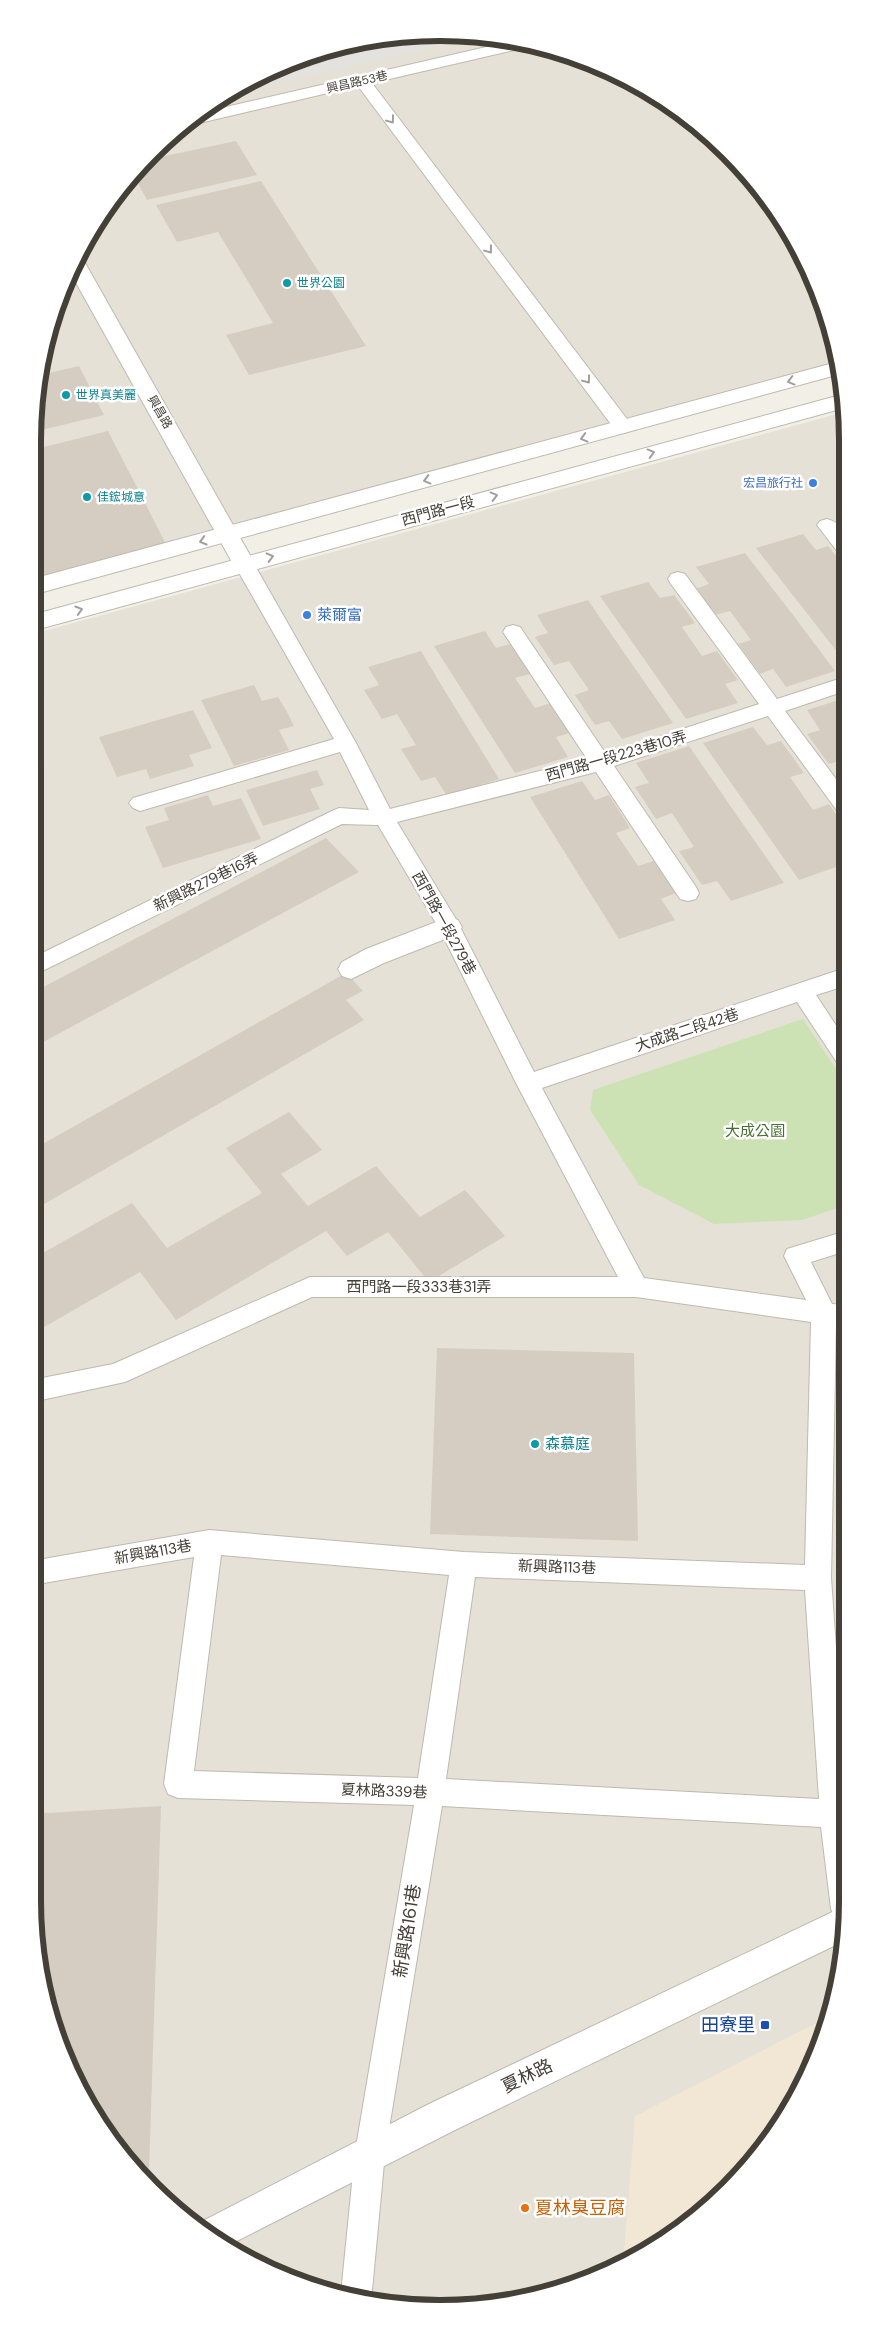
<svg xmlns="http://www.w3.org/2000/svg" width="880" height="2341" viewBox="0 0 880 2341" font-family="'DM Sans','Noto Sans TC',sans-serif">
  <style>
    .residential { fill: #e5e1d6 }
    .commercial { fill: #f2e6d4 }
    .green { fill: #cde2b4 }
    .parking { fill: #e3e2df }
    .building { fill: #d5cdc1 }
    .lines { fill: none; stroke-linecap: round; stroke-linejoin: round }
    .service-casing { stroke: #bfb9ae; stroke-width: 2 }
    .pedestrian-casing { stroke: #bfb9ae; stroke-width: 2 }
    .minor-casing { stroke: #bfb9ae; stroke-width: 2 }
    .tertiary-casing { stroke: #bfb9ae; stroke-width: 2 }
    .service { fill: #fff; fill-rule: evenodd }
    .pedestrian { fill: #fff; fill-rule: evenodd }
    .minor { fill: #fff; fill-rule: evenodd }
    .tertiary { fill: #fff; fill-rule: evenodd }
    .oneway { stroke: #a29f9b }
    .culture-dot { fill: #0f9aa8; stroke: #fff; stroke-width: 2 }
    .shop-dot { fill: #3f7fe0; stroke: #fff; stroke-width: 2 }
    .transit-dot { fill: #1a4fb4; stroke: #fff; stroke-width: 2 }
    .food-dot { fill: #e8710a; stroke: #fff; stroke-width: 2 }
    .labels { text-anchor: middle; stroke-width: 5; stroke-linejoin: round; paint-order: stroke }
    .far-street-label { font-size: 12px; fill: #443f37; stroke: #fff }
    .far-culture-label { font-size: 12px; fill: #0d838f; stroke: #fff; text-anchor: start }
    .far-shop-label { font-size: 12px; fill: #366cbe; stroke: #fff; text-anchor: end }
    .street-label { font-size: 15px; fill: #443f37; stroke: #fff }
    .shop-label { font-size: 15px; fill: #366cbe; stroke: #fff; text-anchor: start }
    .park-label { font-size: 15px; fill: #477030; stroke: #fff }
    .culture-label { font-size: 15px; fill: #0d838f; stroke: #fff; text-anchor: start }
    .near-street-label { font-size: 18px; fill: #443f37; stroke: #fff }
    .near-transit-label { font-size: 18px; fill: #164399; stroke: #fff; text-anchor: end }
    .near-food-label { font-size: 18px; fill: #c56008; stroke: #fff; text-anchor: start }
    .rim { fill: none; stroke: #443f37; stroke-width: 6 }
  </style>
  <rect width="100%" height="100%" fill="#f2efe7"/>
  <g class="residential">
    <path d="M467,33L546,46L666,101L735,162L758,188L806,260L837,363L33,583V440L46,334L75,260L117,192L172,133L237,87L309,54L387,36Z"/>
    <path d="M844,412L847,1901L834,2007L805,2081L763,2149L666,2240L596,2277L520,2301L387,2305L309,2287L237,2254L133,2169L87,2104L54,2032L33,1901V634Z"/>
  </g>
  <path class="commercial" d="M830,2016L805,2081L763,2149L666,2240L623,2263L635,2116Z"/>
  <path class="green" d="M803,1019L846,1084V1205L802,1220L714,1224L639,1185L590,1110L593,1090Z"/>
  <path class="parking" d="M467,33L481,36L226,94L237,87L309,54L387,36Z"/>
  <g class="building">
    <path d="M236,141L257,175L147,200L133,174L146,160Z"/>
    <path d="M261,181L366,346L249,375L226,335L273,323L218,232L177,242L156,205Z"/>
    <path d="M79,366L104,415L33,432L41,375Z"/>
    <path d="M108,431L166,544L32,580V450Z"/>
    <path d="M803,534L816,550L828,546L844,566V575L838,577L844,586L845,662L756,548Z"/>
    <path d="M745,553L790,611L835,671L786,687L773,669L760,674L738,644L751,640L730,611L715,615L695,589L709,584L696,567Z"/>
    <path d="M648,582L660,598L674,595L695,623L682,627L702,656L717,651L738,680L725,684L738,703L686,719L600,596Z"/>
    <path d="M588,600L609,631L673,723L622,739L609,721L595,725L575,695L589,690L569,661L554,665L535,637L548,633L537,615Z"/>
    <path d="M485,631L496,648L510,644L530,674L515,678L535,708L551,703L570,733L556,737L568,757L515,773L434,646Z"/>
    <path d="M421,651L440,683L499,779L447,796L435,777L421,781L401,749L416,745L397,714L382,719L364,690L379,685L368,667Z"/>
    <path d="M254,685L262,701L278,697L287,712L294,726L279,730L289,750L234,766L201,700Z"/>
    <path d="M845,698V759L829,764L807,734L820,730L807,710Z"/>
    <path d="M193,710L212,748L189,755L194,766L150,779L146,769L117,777L99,737Z"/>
    <path d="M753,727L767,745L781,741L804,773L790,777L813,810L829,804L845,827V838L838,841L845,851V864L799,880L703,743Z"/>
    <path d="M689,746L736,814L784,883L731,901L717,881L702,885L679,851L694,847L672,813L656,819L635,787L649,783L636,763Z"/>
    <path d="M317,770L324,785L310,789L320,809L263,826L246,790Z"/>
    <path d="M582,781L595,800L609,795L630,828L616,833L638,866L654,861L666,878L676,893L661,899L675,920L619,939L530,797Z"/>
    <path d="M208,795L213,806L241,798L261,839L163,868L145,827L169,820L164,808Z"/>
    <path d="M326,838L359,872L32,1048V993Z"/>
    <path d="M346,973L363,991L346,1000L364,1020L32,1211V1150Z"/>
    <path d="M289,1112L322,1150L281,1174L308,1206L376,1166L420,1217L465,1190L505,1236L429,1282L388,1232L347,1256L326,1231L176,1320L140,1272L32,1334V1259L132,1203L167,1248L262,1193L226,1148Z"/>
    <path d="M437,1348L634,1353L638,1541L430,1534Z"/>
    <path d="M161,1806L149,2171L141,2175L133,2169L87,2104L54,2032L32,1901V1814Z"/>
  </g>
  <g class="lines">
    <defs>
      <g id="service">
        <path d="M512,41L530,44L523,48L372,83L630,423L632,427L630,431L623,433L616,431L358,86L191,125L185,123L200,113Z"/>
        <path d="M827,519C844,523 844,538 844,552L837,551L817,525L820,521Z"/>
        <path d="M244,558L251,559L254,564L356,743L390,809L587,759L503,632L506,627L513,625L520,627L606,754L759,704L671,584L668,579L671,574L678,572L685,574L777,699L845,677V691L785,711L845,791V815L838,812L768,716L614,766L696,887L699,893L696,899L688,901L680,899L596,772L397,822L457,921L534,1072L845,968V986L816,995L845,1039L846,1067L838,1064L797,1002L542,1088L644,1278L806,1300L784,1256L787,1249L846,1231V1251L811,1262L832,1304L846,1305V1327L836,1325L831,1578L847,1801L848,1901L845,1923L836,1919L831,1909L821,1827L442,1806L385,2153L371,2301L341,2294L355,2153L414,1805L178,1798L168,1794L164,1784L194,1557L32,1585V1561L209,1530L464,1552L805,1565L811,1322L636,1297H312L125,1382L32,1402V1380L113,1364L310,1277H618L516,1083L440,930L378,825L342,824L32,976V958L332,811L339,808L369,810L340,752L140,811L133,808L129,803L133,798L334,739L234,564L237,559ZM221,1555L449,1575L418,1778L194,1771ZM475,1577L805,1590L819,1799L446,1779Z"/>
      </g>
      <path id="pedestrian" d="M449,917L458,920L462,927L458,934L384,963L351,979L342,976L338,969L342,962L366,949Z"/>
      <path id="minor" d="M77,256L84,261L255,564L252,569L244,572L236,569L233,564L70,272Z"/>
      <g id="tertiary">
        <path d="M837,362L840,374L32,595V579Z"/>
        <path d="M844,394V408L32,631V615Z"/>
        <path d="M845,1906L847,1907L842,1942L455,2130L227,2246L199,2223L429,2104Z"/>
      </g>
    </defs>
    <use href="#service" class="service-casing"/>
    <use href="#pedestrian" class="pedestrian-casing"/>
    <use href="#minor" class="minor-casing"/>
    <use href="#tertiary" class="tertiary-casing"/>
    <use href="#service" class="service"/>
    <use href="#pedestrian" class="pedestrian"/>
    <use href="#minor" class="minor"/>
    <use href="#tertiary" class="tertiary"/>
  </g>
  <defs><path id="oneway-chevron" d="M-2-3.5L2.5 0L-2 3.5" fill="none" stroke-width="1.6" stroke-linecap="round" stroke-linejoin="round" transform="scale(1.25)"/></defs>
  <g class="oneway">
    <use href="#oneway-chevron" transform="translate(391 120) rotate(53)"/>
    <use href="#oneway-chevron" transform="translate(489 250) rotate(53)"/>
    <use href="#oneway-chevron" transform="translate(587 380) rotate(53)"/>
    <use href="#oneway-chevron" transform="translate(791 381) rotate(165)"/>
    <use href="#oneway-chevron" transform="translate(584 438) rotate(165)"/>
    <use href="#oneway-chevron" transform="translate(651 453) rotate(-15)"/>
    <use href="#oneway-chevron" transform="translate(427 480) rotate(165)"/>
    <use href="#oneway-chevron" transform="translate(494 496) rotate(-15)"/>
    <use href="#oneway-chevron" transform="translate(203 541) rotate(164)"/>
    <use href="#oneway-chevron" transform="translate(270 557) rotate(-14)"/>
    <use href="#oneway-chevron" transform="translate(79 610) rotate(-16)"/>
  </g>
  <g class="culture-dot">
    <circle cx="287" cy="283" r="5"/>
    <circle cx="66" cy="395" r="5"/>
    <circle cx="87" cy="497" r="5"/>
    <circle cx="535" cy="1444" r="5"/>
  </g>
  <g class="shop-dot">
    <circle cx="813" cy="483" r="5"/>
    <circle cx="307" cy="615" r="5"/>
  </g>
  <rect class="transit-dot" x="760" y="2020" width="10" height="10" rx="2.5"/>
  <circle class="food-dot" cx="525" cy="2208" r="5"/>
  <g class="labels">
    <g class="far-street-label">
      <text transform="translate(357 82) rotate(-13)" y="4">興昌路53巷</text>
      <text transform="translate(160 412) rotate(60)" y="4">興昌路</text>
    </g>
    <g class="far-culture-label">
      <text x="297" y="287">世界公園</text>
      <text x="76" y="399">世界真美麗</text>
      <text x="97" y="501">佳鋐城意</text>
    </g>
    <g class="far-shop-label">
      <text x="803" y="487">宏昌旅行社</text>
    </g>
    <g class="street-label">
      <text transform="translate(438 511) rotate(-15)" y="5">西門路一段</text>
      <text transform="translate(616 756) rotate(-16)" y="5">西門路一段223巷10弄</text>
      <text transform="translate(206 882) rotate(-26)" y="5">新興路279巷16弄</text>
      <text transform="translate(444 923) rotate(61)" y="5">西門路一段279巷</text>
      <text transform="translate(687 1030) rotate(-18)" y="5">大成路二段42巷</text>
      <text x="419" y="1292">西門路一段333巷31弄</text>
      <text transform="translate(153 1552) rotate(-10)" y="5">新興路113巷</text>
      <text transform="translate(557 1567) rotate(2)" y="5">新興路113巷</text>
      <text transform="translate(384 1791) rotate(2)" y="5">夏林路339巷</text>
    </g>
    <g class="shop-label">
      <text x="317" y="620">萊爾富</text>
    </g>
    <g class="park-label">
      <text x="755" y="1136">大成公園</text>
    </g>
    <g class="culture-label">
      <text x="545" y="1449">森慕庭</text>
    </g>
    <g class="near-street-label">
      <text transform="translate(407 1931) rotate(-81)" y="6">新興路161巷</text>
      <text transform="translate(527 2076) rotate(-26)" y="6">夏林路</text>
    </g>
    <g class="near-transit-label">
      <text x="755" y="2031">田寮里</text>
    </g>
    <g class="near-food-label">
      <text x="535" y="2214">夏林臭豆腐</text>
    </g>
  </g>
  <path d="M0 0H880V2341H0ZM440 41H440A399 399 0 0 1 839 440V1901A399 399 0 0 1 440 2300H440A399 399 0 0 1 41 1901V440A399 399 0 0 1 440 41Z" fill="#fff" fill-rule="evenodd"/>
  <path class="rim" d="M440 41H440A399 399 0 0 1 839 440V1901A399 399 0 0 1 440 2300H440A399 399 0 0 1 41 1901V440A399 399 0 0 1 440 41Z"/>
</svg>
